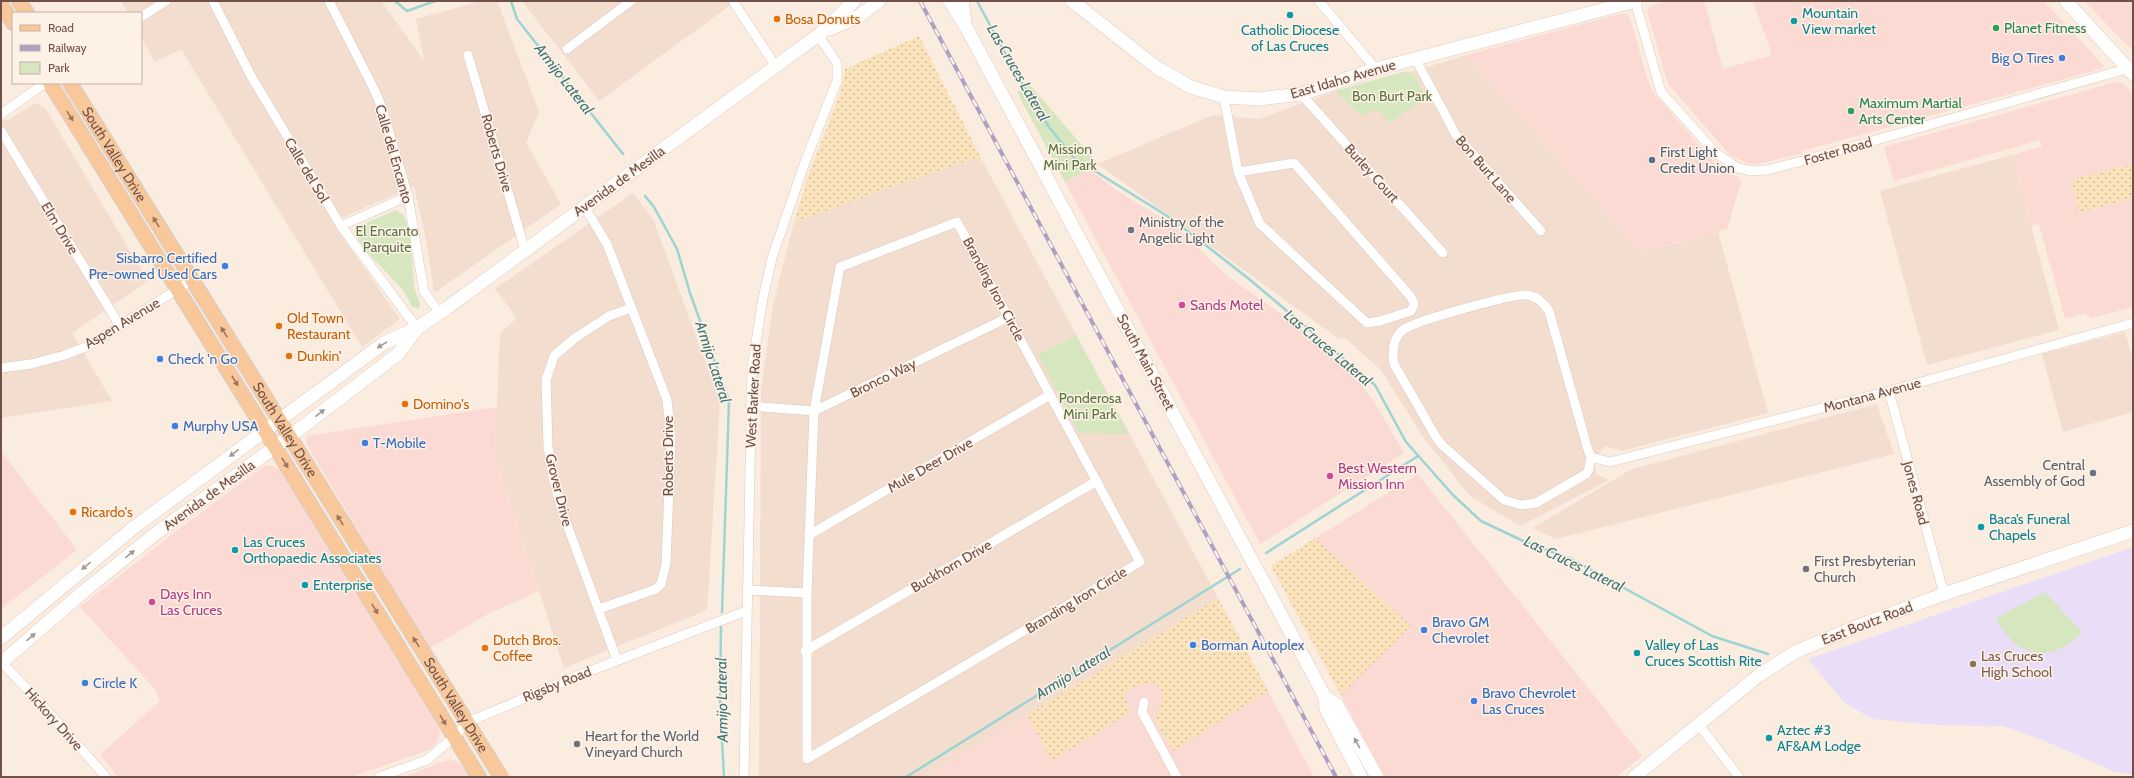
<svg xmlns="http://www.w3.org/2000/svg" width="2134" height="778" viewBox="0 0 2134 778" font-family="Cabin,sans-serif">
  <style>
    .residential { fill: #f2ddcf }
    .commercial { fill: #fbdad4 }
    .education { fill: #e9ddf7 }
    .sand { fill: url(#sand-dots) }
    .park { fill: #d6e7c0 }
    .lines { fill: none; stroke-linecap: round; stroke-linejoin: round }
    .stream { stroke: #9cd4d4; stroke-width: 2.5 }
    .street-casing { stroke: #dec8bd; stroke-width: 10 }
    .secondary-casing { stroke: #e5c9bd; stroke-width: 14 }
    .primary-casing { stroke: #d7cecc; stroke-width: 16 }
    .street { stroke: #fff; stroke-width: 9 }
    .secondary { stroke: #fff; stroke-width: 13 }
    .primary { stroke: #f8c79a; stroke-width: 14 }
    .rail-casing { stroke: #aea0c3; stroke-width: 4 }
    .rail { stroke: #fef1e6; stroke-width: 2.5; stroke-dasharray: 8; stroke-linecap: butt }
    .oneway { fill: #997461 }
    .oneway2 { fill: #a99792 }
    .culture-dot { fill: #0f9aa8; stroke: #fef1e6; stroke-width: 1.5 }
    .food-dot { fill: #e8710a; stroke: #fef1e6; stroke-width: 1.5 }
    .leisure-dot { fill: #2e9e5b; stroke: #fef1e6; stroke-width: 1.5 }
    .shop-dot { fill: #3f7fe0; stroke: #fef1e6; stroke-width: 1.5 }
    .service-dot { fill: #5c6f8a; stroke: #fef1e6; stroke-width: 1.5 }
    .worship-dot { fill: #6b7280; stroke: #fef1e6; stroke-width: 1.5 }
    .hotel-dot { fill: #d1479c; stroke: #fef1e6; stroke-width: 1.5 }
    .education-dot { fill: #8d6e63; stroke: #fef1e6; stroke-width: 1.5 }
    .labels { text-anchor: middle; stroke-width: 3; stroke-linejoin: round; paint-order: stroke }
    .culture-label { font-size: 14px; fill: #0d838f; stroke: #fef1e6; text-anchor: start }
    .food-label { font-size: 14px; fill: #c56008; stroke: #fef1e6; text-anchor: start }
    .leisure-label { font-size: 14px; fill: #27864d; stroke: #fef1e6; text-anchor: start }
    .shop-label { font-size: 14px; fill: #366cbe; stroke: #fef1e6; text-anchor: start }
    .street-label { font-size: 14px; fill: #705149; stroke: #fef1e6 }
    .park-label { font-size: 14px; fill: #597642; stroke: #fef1e6 }
    .service-label { font-size: 14px; fill: #4e5e75; stroke: #fef1e6; text-anchor: start }
    .worship-label { font-size: 14px; fill: #5b616d; stroke: #fef1e6; text-anchor: start }
    .hotel-label { font-size: 14px; fill: #b23c85; stroke: #fef1e6; text-anchor: start }
    .education-label { font-size: 14px; fill: #785e54; stroke: #fef1e6; text-anchor: start }
    .water-label { font-size: 15px; font-style: italic; fill: #3d7676; stroke: #fef1e6 }
  </style>
  <defs>
    <pattern id="sand-dots" width="8" height="8" patternUnits="userSpaceOnUse"><rect width="8" height="8" fill="#fae2bb"/><path d="M2 2h.1M6 6h.1" fill="none" stroke="#cfba9a" stroke-width="1.8" stroke-linecap="round"/></pattern>
  </defs>
  <rect width="100%" height="100%" fill="#fbece0"/>
  <g class="residential">
    <path d="M121,1H381L424,60L416,19L481,1H497L539,112L526,143L561,204L434,293L427,245L414,186L332,222L400,319L362,347L181,49L155,62L141,37V13H128Z"/>
    <path d="M525,1H736L599,101L523,2Z"/>
    <path d="M1466,55L1641,253L1718,232L1768,413L1621,451L1605,446L1594,460L1596,474L1609,480L1520,526L1470,496L1423,437L1381,370L1345,338L1339,339L1098,164L1213,115L1259,119L1335,91L1362,116L1414,75L1411,72Z"/>
    <path d="M35,103L45,108L148,281L72,333L112,401L1,418V121L10,119Z"/>
    <path d="M2012,155L2059,330L1927,365L1880,191Z"/>
    <path d="M975,158L983,162L1218,598L926,777H759L761,391L773,305L794,222Z"/>
    <path d="M633,193L654,221L720,402L707,610L564,668L495,455L500,333L517,318L495,289Z"/>
    <path d="M2125,332L2133,361V412L2063,432L2042,354Z"/>
    <path d="M1877,404L1894,454L1556,539L1533,528L1632,469Z"/>
  </g>
  <g class="commercial">
    <path d="M1668,1H1704L1723,69L1772,55L1753,1H2044L2104,66L2101,69L1802,151L1803,153L1759,164H1750L1731,156L1668,84L1647,11L1653,5Z"/>
    <path d="M2084,1H2133V52L2130,48Z"/>
    <path d="M1620,14H1626L1630,18L1649,84L1653,92L1714,162L1723,170L1740,178L1741,183L1727,229L1641,253L1466,55Z"/>
    <path d="M2116,82L2123,83L2133,93V164L2071,181L2080,213L2133,198V307L2091,318L2085,313L2065,319L2039,224L2031,226L2012,155L2042,146L2040,140L1894,181L1884,147Z"/>
    <path d="M1089,169L1116,190L1177,227L1227,276L1301,328L1362,385L1373,400L1404,453L1260,544L1065,182Z"/>
    <path d="M497,407L495,455L539,591L488,614L429,649L306,443L307,436Z"/>
    <path d="M1,451L77,550L1,609Z"/>
    <path d="M264,466H272L281,471L440,730L438,740L432,749L351,777H118L100,755L160,701L155,689L80,607L170,536Z"/>
    <path d="M1418,474L1642,756L1616,777H1385L1271,566Z"/>
    <path d="M1218,598L1314,777H926Z"/>
    <path d="M453,760L463,765L470,777H403L445,761Z"/>
  </g>
  <path class="education" d="M2133,547V775L2113,771L2045,741L2003,726L1938,725L1872,719L1844,702L1808,659Z"/>
  <g class="sand">
    <path d="M919,36L983,162L975,158L794,222L808,176L841,91L845,69Z"/>
    <path d="M2133,164V198L2080,213L2071,180Z"/>
    <path d="M1315,538L1411,626L1341,695L1271,566Z"/>
    <path d="M1218,598L1268,691L1173,751L1156,720V714L1163,701L1161,689L1156,684C1145,682 1131,685 1124,695L1131,712L1052,761L1027,715Z"/>
  </g>
  <g class="park">
    <path d="M1407,71L1414,75L1426,97L1390,123L1377,109L1362,116L1335,91Z"/>
    <path d="M1030,85L1098,164L1065,182L1017,92Z"/>
    <path d="M396,210L404,215L411,237L414,288L420,303L419,309L412,307L404,291L366,251L356,236L359,226Z"/>
    <path d="M1076,335L1129,434L1079,433L1038,355Z"/>
    <path d="M2045,592L2082,632C2052,665 2015,658 1996,618Z"/>
  </g>
  <g class="lines">
    <g class="stream">
      <path d="M395,1L407,11L435,1"/>
      <path d="M511,1L517,19L623,154"/>
      <path d="M977,1L1017,75L1049,127L1074,158L1172,219L1249,279L1375,385L1406,442L1453,495L1481,521L1521,540L1571,559L1712,636L1768,654"/>
      <path d="M645,196L654,207L677,249L690,293L729,401L722,612"/>
      <path d="M1266,553L1418,456"/>
      <path d="M721,624L720,705L724,777"/>
      <path d="M906,777L1240,569"/>
    </g>
    <defs>
      <g id="street">
        <path d="M213,1L251,76L341,226L417,328"/>
        <path d="M329,1L372,85L381,105L408,196L424,292L440,313"/>
        <path d="M733,1L775,65"/>
        <path d="M1319,1L1376,69"/>
        <path d="M1635,1L1661,92L1716,153L1738,168L1752,171L1767,170L1802,161L2133,67"/>
        <path d="M141,17L166,1"/>
        <path d="M567,49L631,1"/>
        <path d="M468,55L525,250"/>
        <path d="M1416,60L1456,135L1541,231"/>
        <path d="M1301,94L1443,253"/>
        <path d="M1224,97L1238,172L1260,224L1367,323L1380,321L1411,311L1414,304L1411,297L1294,163L1238,172"/>
        <path d="M1,114L45,83"/>
        <path d="M1,131L120,326"/>
        <path d="M584,206L607,244L667,400L671,437L666,564L661,584L656,589L599,609"/>
        <path d="M957,222L1140,562L807,759V593L814,411L840,267Z"/>
        <path d="M341,226L408,196"/>
        <path d="M1,368L31,364L65,355L88,346L192,280"/>
        <path d="M1889,391L1944,594"/>
        <path d="M750,406L814,411L1009,317"/>
        <path d="M1591,457L1589,469L1586,474L1536,503L1521,505L1504,500L1442,445L1436,437L1394,364C1392,352 1393,338 1403,330C1414,321 1515,293 1528,295C1538,297 1544,303 1549,311L1588,450L1591,457L1610,462L1889,391L2133,323"/>
        <path d="M809,535L1050,395"/>
        <path d="M747,590L807,593"/>
        <path d="M805,651L1097,481"/>
        <path d="M617,660L562,511L553,477L548,446L546,380L554,356L575,338L609,316L631,308"/>
        <path d="M1,662L35,697L106,777"/>
        <path d="M1144,702L1142,712L1177,777"/>
        <path d="M1699,725L1739,777"/>
        <path d="M379,777L427,760L454,737L468,722L577,676L746,611"/>
        <path d="M744,777L752,368L763,298L772,258L805,162L837,81V63L818,35"/>
      </g>
      <g id="secondary">
        <path d="M950,1L966,27L1325,697L1326,709L1361,777"/>
        <path d="M962,1L965,21"/>
        <path d="M1072,1L1156,67L1191,87L1224,97L1258,99L1301,94L1376,69L1636,1"/>
        <path d="M2066,1L2133,74"/>
        <path d="M830,29L859,16L879,1"/>
        <path d="M1,638L133,528L384,343L417,328L447,308L821,33L854,1"/>
        <path d="M1,663L83,592L155,534L289,437L398,354L416,330"/>
        <path d="M1325,697L1337,705L1377,777"/>
        <path d="M1634,777L1758,676L1795,652L1863,624L1944,594L2133,531"/>
      </g>
      <g id="primary">
        <path d="M19,1L27,13"/>
        <path d="M1,4L13,23"/>
        <path d="M50,83L479,777"/>
        <path id="s1" d="M70,83L501,777"/>
      </g>
    </defs>
    <use href="#street" class="street-casing"/>
    <use href="#secondary" class="secondary-casing"/>
    <use href="#primary" class="primary-casing"/>
    <use href="#street" class="street"/>
    <use href="#secondary" class="secondary"/>
    <use href="#primary" class="primary"/>
    <defs>
      <path id="rail" d="M920,1L1336,777"/>
    </defs>
    <use href="#rail" class="rail-casing"/>
    <use href="#rail" class="rail"/>
  </g>
  <defs><path id="oneway-solid" d="M-6-.8H1V-3.2L6.5 0L1 3.2V.8H-6Z"/></defs>
  <g class="oneway">
    <use href="#oneway-solid" transform="translate(70 116) rotate(58)"/>
    <use href="#oneway-solid" transform="translate(156 222) rotate(-122)"/>
    <use href="#oneway-solid" transform="translate(224 332) rotate(-122)"/>
    <use href="#oneway-solid" transform="translate(235 381) rotate(58)"/>
    <use href="#oneway-solid" transform="translate(285 463) rotate(58)"/>
    <use href="#oneway-solid" transform="translate(340 520) rotate(-122)"/>
    <use href="#oneway-solid" transform="translate(375 609) rotate(59)"/>
    <use href="#oneway-solid" transform="translate(416 642) rotate(-123)"/>
    <use href="#oneway-solid" transform="translate(443 720) rotate(59)"/>
  </g>
  <g class="oneway2">
    <use href="#oneway-solid" transform="translate(382 345) rotate(148)"/>
    <use href="#oneway-solid" transform="translate(320 413) rotate(-38)"/>
    <use href="#oneway-solid" transform="translate(234 453) rotate(143)"/>
    <use href="#oneway-solid" transform="translate(130 554) rotate(-39)"/>
    <use href="#oneway-solid" transform="translate(86 566) rotate(141)"/>
    <use href="#oneway-solid" transform="translate(31 637) rotate(-41)"/>
    <use href="#oneway-solid" transform="translate(1357 743) rotate(-119)"/>
  </g>
  <g class="culture-dot">
    <circle cx="1290" cy="15" r="4"/>
    <circle cx="1794" cy="21" r="4"/>
    <circle cx="1981" cy="527" r="4"/>
    <circle cx="235" cy="550" r="4"/>
    <circle cx="305" cy="585" r="4"/>
    <circle cx="1637" cy="653" r="4"/>
    <circle cx="1769" cy="738" r="4"/>
  </g>
  <g class="food-dot">
    <circle cx="777" cy="19" r="4"/>
    <circle cx="279" cy="326" r="4"/>
    <circle cx="289" cy="356" r="4"/>
    <circle cx="405" cy="404" r="4"/>
    <circle cx="73" cy="512" r="4"/>
    <circle cx="485" cy="648" r="4"/>
  </g>
  <g class="leisure-dot">
    <circle cx="1996" cy="28" r="4"/>
    <circle cx="1851" cy="111" r="4"/>
  </g>
  <g class="shop-dot">
    <circle cx="2062" cy="58" r="4"/>
    <circle cx="225" cy="266" r="4"/>
    <circle cx="160" cy="359" r="4"/>
    <circle cx="175" cy="426" r="4"/>
    <circle cx="365" cy="443" r="4"/>
    <circle cx="1424" cy="630" r="4"/>
    <circle cx="1193" cy="645" r="4"/>
    <circle cx="85" cy="683" r="4"/>
    <circle cx="1474" cy="701" r="4"/>
  </g>
  <circle class="service-dot" cx="1652" cy="160" r="4"/>
  <g class="worship-dot">
    <circle cx="1131" cy="230" r="4"/>
    <circle cx="2093" cy="473" r="4"/>
    <circle cx="1806" cy="569" r="4"/>
    <circle cx="577" cy="744" r="4"/>
  </g>
  <g class="hotel-dot">
    <circle cx="1182" cy="305" r="4"/>
    <circle cx="1330" cy="476" r="4"/>
    <circle cx="152" cy="602" r="4"/>
  </g>
  <circle class="education-dot" cx="1973" cy="664" r="4"/>
  <g class="labels">
    <g class="culture-label">
      <text x="1802" y="18">Mountain<tspan x="1802" dy="16">View market</tspan></text>
      <text x="1290" y="35" text-anchor="middle">Catholic Diocese<tspan x="1290" dy="16">of Las Cruces</tspan></text>
      <text x="1989" y="524">Baca’s Funeral<tspan x="1989" dy="16">Chapels</tspan></text>
      <text x="243" y="547">Las Cruces<tspan x="243" dy="16">Orthopaedic Associates</tspan></text>
      <text x="313" y="590">Enterprise</text>
      <text x="1645" y="650">Valley of Las<tspan x="1645" dy="16">Cruces Scottish Rite</tspan></text>
      <text x="1777" y="735">Aztec #3<tspan x="1777" dy="16">AF&amp;AM Lodge</tspan></text>
    </g>
    <g class="food-label">
      <text x="785" y="24">Bosa Donuts</text>
      <text x="287" y="323">Old Town<tspan x="287" dy="16">Restaurant</tspan></text>
      <text x="297" y="361">Dunkin'</text>
      <text x="413" y="409">Domino's</text>
      <text x="81" y="517">Ricardo's</text>
      <text x="493" y="645">Dutch Bros.<tspan x="493" dy="16">Coffee</tspan></text>
    </g>
    <g class="leisure-label">
      <text x="2004" y="33">Planet Fitness</text>
      <text x="1859" y="108">Maximum Martial<tspan x="1859" dy="16">Arts Center</tspan></text>
    </g>
    <g class="shop-label">
      <text x="2054" y="63" text-anchor="end">Big O Tires</text>
      <text x="217" y="263" text-anchor="end">Sisbarro Certified<tspan x="217" dy="16">Pre-owned Used Cars</tspan></text>
      <text x="168" y="364">Check 'n Go</text>
      <text x="183" y="431">Murphy USA</text>
      <text x="373" y="448">T-Mobile</text>
      <text x="1432" y="627">Bravo GM<tspan x="1432" dy="16">Chevrolet</tspan></text>
      <text x="1201" y="650">Borman Autoplex</text>
      <text x="93" y="688">Circle K</text>
      <text x="1482" y="698">Bravo Chevrolet<tspan x="1482" dy="16">Las Cruces</tspan></text>
    </g>
    <g class="street-label">
      <text transform="translate(1343 79) rotate(-16)" y="5">East Idaho Avenue</text>
      <text transform="translate(1838 151) rotate(-16)" y="5">Foster Road</text>
      <text transform="translate(497 153) rotate(74)" y="5">Roberts Drive</text>
      <text transform="translate(394 154) rotate(74)" y="5">Calle del Encanto</text>
      <text dy="5" stroke="none"><textPath href="#s1" startOffset="84">South Valley Drive</textPath></text>
      <text transform="translate(1486 169) rotate(49)" y="5">Bon Burt Lane</text>
      <text transform="translate(307 170) rotate(59)" y="5">Calle del Sol</text>
      <text transform="translate(1372 173) rotate(48)" y="5">Burley Court</text>
      <text transform="translate(619 181) rotate(-36)" y="5">Avenida de Mesilla</text>
      <text transform="translate(60 228) rotate(59)" y="5">Elm Drive</text>
      <text transform="translate(994 289) rotate(62)" y="5">Branding Iron Circle</text>
      <text transform="translate(122 323) rotate(-31)" y="5">Aspen Avenue</text>
      <text transform="translate(1146 362) rotate(62)" y="5">South Main Street</text>
      <text transform="translate(883 378) rotate(-26)" y="5">Bronco Way</text>
      <text transform="translate(1872 395) rotate(-15)" y="5">Montana Avenue</text>
      <text transform="translate(753 396) rotate(-87)" y="5">West Barker Road</text>
      <text dy="5" stroke="none"><textPath href="#s1" startOffset="408">South Valley Drive</textPath></text>
      <text transform="translate(668 456) rotate(-90)" y="5">Roberts Drive</text>
      <text transform="translate(930 465) rotate(-30)" y="5">Mule Deer Drive</text>
      <text transform="translate(559 490) rotate(76)" y="5">Grover Drive</text>
      <text transform="translate(1916 493) rotate(75)" y="5">Jones Road</text>
      <text transform="translate(209 495) rotate(-36)" y="5">Avenida de Mesilla</text>
      <text transform="translate(951 566) rotate(-30)" y="5">Buckhorn Drive</text>
      <text transform="translate(1076 600) rotate(-31)" y="5">Branding Iron Circle</text>
      <text transform="translate(1867 623) rotate(-21)" y="5">East Boutz Road</text>
      <text transform="translate(557 684) rotate(-22)" y="5">Rigsby Road</text>
      <text dy="5" stroke="none"><textPath href="#s1" startOffset="732">South Valley Drive</textPath></text>
      <text transform="translate(54 719) rotate(48)" y="5">Hickory Drive</text>
    </g>
    <g class="park-label">
      <text x="1392" y="101">Bon Burt Park</text>
      <text x="1070" y="154">Mission<tspan x="1070" dy="16">Mini Park</tspan></text>
      <text x="387" y="236">El Encanto<tspan x="387" dy="16">Parquite</tspan></text>
      <text x="1090" y="403">Ponderosa<tspan x="1090" dy="16">Mini Park</tspan></text>
    </g>
    <g class="service-label">
      <text x="1660" y="157">First Light<tspan x="1660" dy="16">Credit Union</tspan></text>
    </g>
    <g class="worship-label">
      <text x="1139" y="227">Ministry of the<tspan x="1139" dy="16">Angelic Light</tspan></text>
      <text x="2085" y="470" text-anchor="end">Central<tspan x="2085" dy="16">Assembly of God</tspan></text>
      <text x="1814" y="566">First Presbyterian<tspan x="1814" dy="16">Church</tspan></text>
      <text x="585" y="741">Heart for the World<tspan x="585" dy="16">Vineyard Church</tspan></text>
    </g>
    <g class="hotel-label">
      <text x="1190" y="310">Sands Motel</text>
      <text x="1338" y="473">Best Western<tspan x="1338" dy="16">Mission Inn</tspan></text>
      <text x="160" y="599">Days Inn<tspan x="160" dy="16">Las Cruces</tspan></text>
    </g>
    <g class="education-label">
      <text x="1981" y="661">Las Cruces<tspan x="1981" dy="16">High School</tspan></text>
    </g>
    <g class="water-label">
      <text transform="translate(1018 73) rotate(60)" y="5">Las Cruces Lateral</text>
      <text transform="translate(564 79) rotate(52)" y="5">Armijo Lateral</text>
      <text transform="translate(1328 348) rotate(40)" y="5">Las Cruces Lateral</text>
      <text transform="translate(713 362) rotate(72)" y="5">Armijo Lateral</text>
      <text transform="translate(1574 564) rotate(26)" y="5">Las Cruces Lateral</text>
      <text transform="translate(1073 673) rotate(-32)" y="5">Armijo Lateral</text>
      <text transform="translate(722 700) rotate(-91)" y="5">Armijo Lateral</text>
    </g>
  </g>
  <rect width="2134" height="778" fill="none" stroke="#705149" stroke-width="4"/>
  <rect x="12" y="12" width="130" height="72" fill="#fef1e6" stroke="#c5b1a7"/>
  <rect x="20" y="25" width="20" height="6" fill="#f8c79a" stroke="#c5b1a7"/>
  <text x="48" y="32" font-size="12" fill="#705149">Road</text>
  <rect x="20" y="45" width="20" height="6" fill="#aea0c3" stroke="#c5b1a7"/>
  <text x="48" y="52" font-size="12" fill="#705149">Railway</text>
  <rect x="20" y="62" width="20" height="12" fill="#d6e7c0" stroke="#c5b1a7"/>
  <text x="48" y="72" font-size="12" fill="#705149">Park</text>
</svg>
